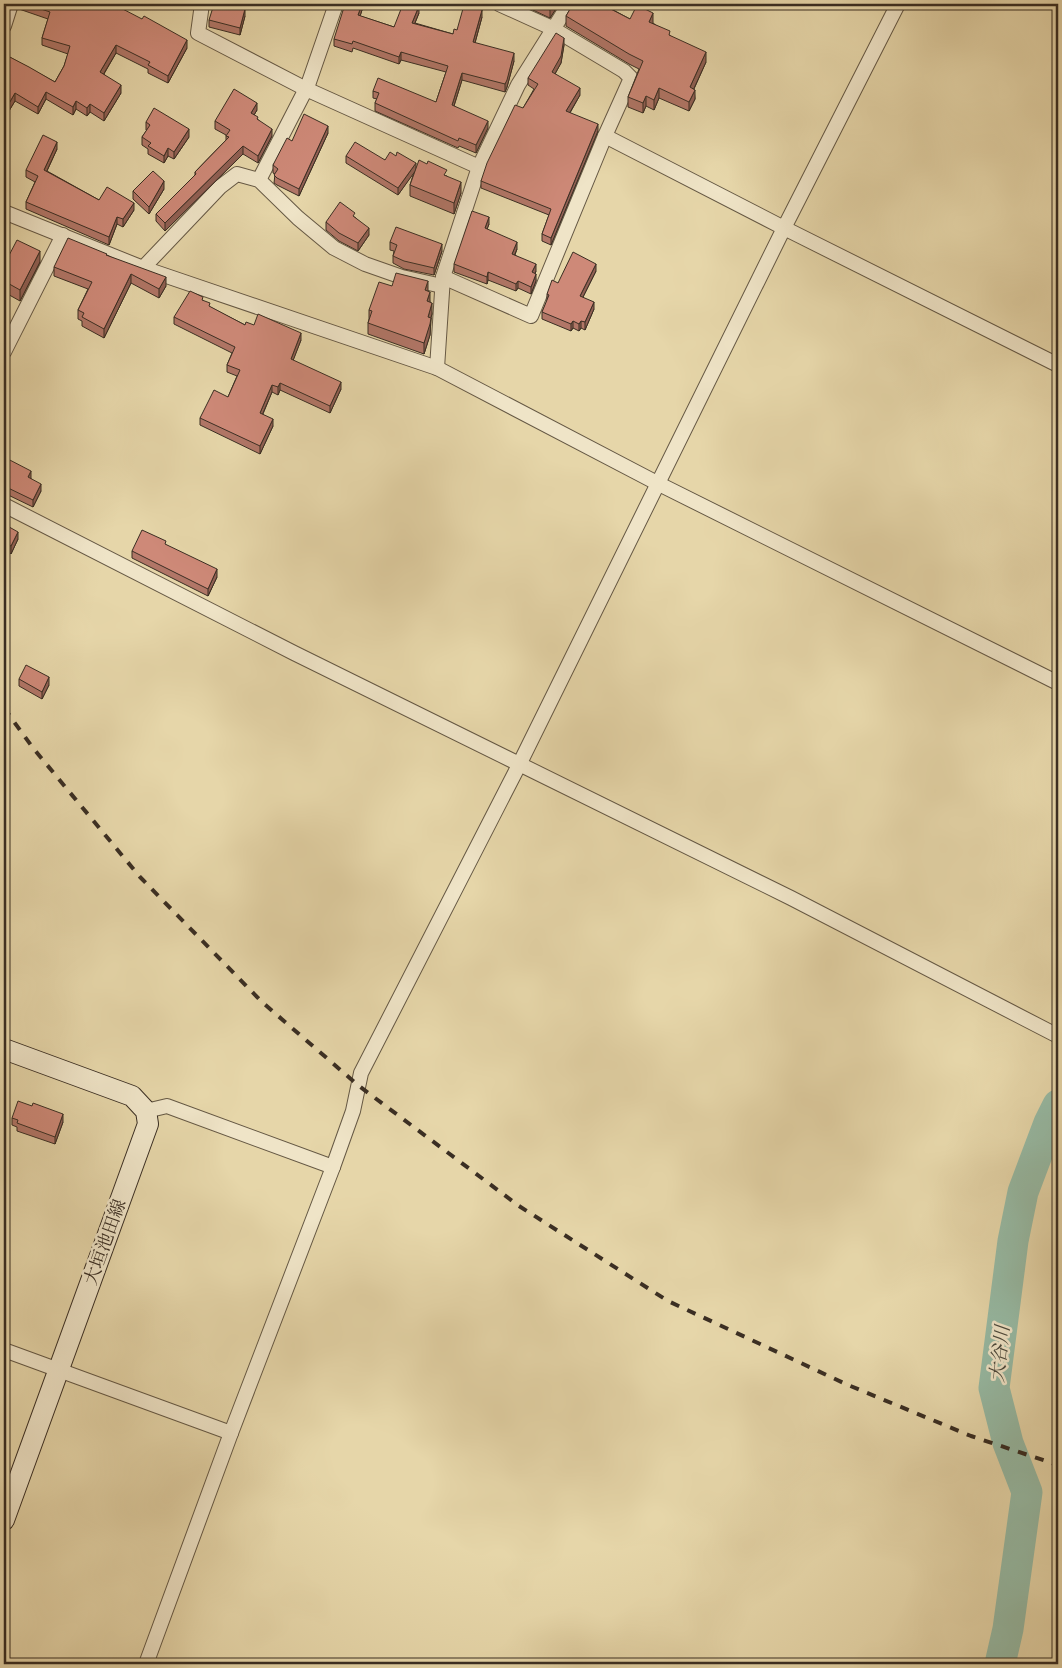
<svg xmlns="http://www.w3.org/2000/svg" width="1062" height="1668" viewBox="0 0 1062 1668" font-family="'IM FELL Great Primer','Noto Serif JP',serif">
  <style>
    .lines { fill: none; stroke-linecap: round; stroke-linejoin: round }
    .river { stroke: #97baa4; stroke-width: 31 }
    .minor-casing { stroke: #655844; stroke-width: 16 }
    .secondary-casing { stroke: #3a2e23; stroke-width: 22 }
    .minor { stroke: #efe4c7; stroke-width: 14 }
    .secondary { stroke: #efe4c7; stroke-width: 20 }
    .rail { stroke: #3a2e23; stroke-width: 4; stroke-dasharray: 9 9; stroke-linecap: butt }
    .wall { fill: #b17667; stroke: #3a2e23 }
    .shaded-wall { fill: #906054; stroke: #3a2e23 }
    .building { fill: #ce8978; stroke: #3a2e23 }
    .labels { text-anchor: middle; stroke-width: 5; stroke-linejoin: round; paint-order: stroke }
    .street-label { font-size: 18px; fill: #3a2e23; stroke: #efe4c7 }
    .water-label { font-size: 19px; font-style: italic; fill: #4d4a3d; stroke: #efe4c7 }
  </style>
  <rect width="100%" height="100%" fill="#e6d6a9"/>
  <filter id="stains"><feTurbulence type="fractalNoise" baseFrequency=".004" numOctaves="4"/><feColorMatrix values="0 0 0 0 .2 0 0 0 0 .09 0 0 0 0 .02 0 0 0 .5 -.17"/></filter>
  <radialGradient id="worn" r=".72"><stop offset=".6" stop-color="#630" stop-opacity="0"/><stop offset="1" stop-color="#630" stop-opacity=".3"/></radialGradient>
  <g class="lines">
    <path class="river" d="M1000,1664L1008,1629L1027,1492L1008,1443L994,1388L1013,1241L1023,1192L1049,1123L1058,1105"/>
    <defs>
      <g id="minor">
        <path d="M202,4L198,33L306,89L479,167"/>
        <path d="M4,26L11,4"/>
        <path d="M605,136L784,228L1058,365"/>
        <path d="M259,180L308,85L336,4"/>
        <path d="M4,212L143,268L437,368L657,483L1058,683"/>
        <path d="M143,268L220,187L237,174L259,180L298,218L334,248L365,264L402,277L442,286"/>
        <path d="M443,277L531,316L605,136L631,78L624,71L552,28L499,4"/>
        <path d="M4,352L63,235"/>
        <path d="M437,368L443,277L479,167L518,85L569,4"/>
        <path d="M4,505L294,653L791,898L1058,1036"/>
        <path d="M146,1111L167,1106L333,1167"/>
        <path d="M4,1350L231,1433"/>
        <path d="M146,1664L231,1433L333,1167L353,1111L361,1073L519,765L784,228L898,4"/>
      </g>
      <path id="secondary" d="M4,1049L132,1096L146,1111L148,1124L4,1520"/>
    </defs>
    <use href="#minor" class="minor-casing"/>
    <use href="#secondary" class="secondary-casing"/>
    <use href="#minor" class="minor"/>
    <use href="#secondary" class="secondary"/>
    <path class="rail" d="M4,708L33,748L140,877L262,1002L359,1086L519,1206L668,1301L848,1385L971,1436L1058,1465"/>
  </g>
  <g class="wall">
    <path d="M19,4H107L187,48L168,83L148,73V69L116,53L104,74L121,93L104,121L90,112L87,116L76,109L73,115L46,99L38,114L15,101L4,119V54L55,82L64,66L68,54L42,45V38L48,19L19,9Z"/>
    <path d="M520,4H559L550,18Z"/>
    <path d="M573,4H604V5L630,19L653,23L706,62L694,89L695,99L689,111L659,98L654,110L646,106L643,113L628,107V97L639,69L629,64L566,26V16Z"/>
    <path d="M234,5L245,16L240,35L209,27V20Z"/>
    <path d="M362,10L360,16L394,27L419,13L415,23L453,34L457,30L482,17L475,43L514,61L507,87L505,92L462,80L454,106L488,128L476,153L459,146L458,148L375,111V103L377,99L373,98V91L436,102L446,72L401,60L399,64L353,48L352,52L334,46V39Z"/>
    <path d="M564,45L561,63L555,74L580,95L570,113L598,131L551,245L542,241V234L549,215L481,188V181L534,89L528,85V78Z"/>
    <path d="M257,110L254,115L272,136L258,163L243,154L165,231L156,221V214L195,175V172L226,140V135L215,129V121Z"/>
    <path d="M146,122L189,137L174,159L168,156L164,163L148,154V149L142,145V137L147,130H146Z"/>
    <path d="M328,133L299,196L277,185L274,183L275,174L273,173V165L292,141Z"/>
    <path d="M57,149L47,171L99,200L134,210L123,227L117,224L109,245L26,209V202L35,182L26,177V170Z"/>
    <path d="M346,156L385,160L416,167L447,176L461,193L454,214L410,196V185L414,172L398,195L346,163Z"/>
    <path d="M164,189L149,214L133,199V191Z"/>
    <path d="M355,217L369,235L358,251L339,241L326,230V222Z"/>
    <path d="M489,224L487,229L517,249L515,255L536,271L535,274L536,281L531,294L518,288L516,291L488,280L487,284L454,272V264Z"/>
    <path d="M390,242L442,251L434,275L404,269L393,263V256L394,251L390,250Z"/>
    <path d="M107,255L166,286L159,298L131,283L104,338L82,326V321L78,319V310L88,289L54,276V267Z"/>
    <path d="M40,262L20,301L4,292V265Z"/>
    <path d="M596,271L583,297L594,309L585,330L581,328L579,331L573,328L571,331L542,319V312L547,301V294L558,283Z"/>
    <path d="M392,286L428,291L432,314L431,318L430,335L424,354L368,334V323L369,319V310Z"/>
    <path d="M203,300L210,307L245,325L301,340L293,360L341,389L330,413L280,390L278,395L272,392L263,414L273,426L260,454L200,425V418L228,397L237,376L227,372V365L232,353L174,324V317Z"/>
    <path d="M4,457L31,478V479L41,491L33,507L4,493Z"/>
    <path d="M4,524L18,539L11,554L9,552L5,560L4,559Z"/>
    <path d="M166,545L217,577L208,596L132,558V551Z"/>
    <path d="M19,679L49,685L42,699L19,686Z"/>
    <path d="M12,1118L63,1122L55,1144L17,1131V1127L12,1125Z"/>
  </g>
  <g class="shaded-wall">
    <path d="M362,4V10L358,23V15Z"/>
    <path d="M554,4H559L550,18V10Z"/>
    <path d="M419,6V13L412,30V23Z"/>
    <path d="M245,9V16L240,35V28Z"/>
    <path d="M482,10V17L473,50V42Z"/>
    <path d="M653,13V23L649,31V22Z"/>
    <path d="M564,38V45L561,63L552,79V72Z"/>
    <path d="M187,40V48L168,83V76Z"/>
    <path d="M116,45V53L100,80V72Z"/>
    <path d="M401,52V60L399,64V57Z"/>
    <path d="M706,52V62L690,97V87Z"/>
    <path d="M514,53V61L507,87L505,92V84Z"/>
    <path d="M462,73V80L452,112V105Z"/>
    <path d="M121,85V93L104,121V113Z"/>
    <path d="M580,88V95L566,119V111Z"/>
    <path d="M659,88V98L654,110V100Z"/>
    <path d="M695,90V99L689,111V102Z"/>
    <path d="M46,92V99L38,114V107Z"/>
    <path d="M15,93V101L4,119V112Z"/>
    <path d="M646,96V106L643,113V103Z"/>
    <path d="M76,101V109L73,115V107Z"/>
    <path d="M257,103V110L251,120V113Z"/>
    <path d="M90,104V112L87,116V108Z"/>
    <path d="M488,121V128L476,153V145Z"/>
    <path d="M598,124V131L551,245V238Z"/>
    <path d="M328,126V133L299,196V189Z"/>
    <path d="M189,129V137L174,159V152Z"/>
    <path d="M272,129V136L258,163V156Z"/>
    <path d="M57,142V149L44,177V170Z"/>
    <path d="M243,146V154L165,231V223Z"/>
    <path d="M168,148V156L164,163V156Z"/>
    <path d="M416,163V170L398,195V188Z"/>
    <path d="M164,181V189L149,214V207Z"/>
    <path d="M461,182V193L454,214V203Z"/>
    <path d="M134,203V210L123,227V219Z"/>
    <path d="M117,217V224L109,245V237Z"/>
    <path d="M489,217V224L485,235V228Z"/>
    <path d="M369,228V235L358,251V243Z"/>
    <path d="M517,242V249L512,261V254Z"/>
    <path d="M442,244V251L434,275V268Z"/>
    <path d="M40,251V262L20,301V290Z"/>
    <path d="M536,264V271L532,280V272Z"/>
    <path d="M596,264V271L580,303V296Z"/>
    <path d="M488,272V280L487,284V277Z"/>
    <path d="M131,274V283L104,338V329Z"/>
    <path d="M536,274V281L531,294V287Z"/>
    <path d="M166,277V286L159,298V289Z"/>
    <path d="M428,281V292L425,290Z"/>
    <path d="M518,281V288L516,291V284Z"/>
    <path d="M430,292V303L427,301Z"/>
    <path d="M594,302V309L585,330V322Z"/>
    <path d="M432,303V314L428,327V317Z"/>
    <path d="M431,318L430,335L424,354V343Z"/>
    <path d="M573,321V328L571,331V324Z"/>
    <path d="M581,321V328L579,331V324Z"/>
    <path d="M301,333V340L291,366V359Z"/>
    <path d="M341,382V389L330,413V406Z"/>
    <path d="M280,383V390L278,395V387Z"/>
    <path d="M272,385V392L260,420V413Z"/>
    <path d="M273,419V426L260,454V446Z"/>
    <path d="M31,471V478L28,485V477Z"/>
    <path d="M41,484V491L33,507V500Z"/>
    <path d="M18,532V539L11,554V546Z"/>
    <path d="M9,545V552L5,560V553Z"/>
    <path d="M217,569V577L208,596V589Z"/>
    <path d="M49,677V685L42,699V692Z"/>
    <path d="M63,1114V1122L55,1144V1137Z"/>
  </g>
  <g class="building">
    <path d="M26,4H107L114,8L115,5L142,19L144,16L187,40L168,76L148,65L150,62L116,45L100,72L121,85L104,113L90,104L87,108L76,101L73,107L46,92L38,107L15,93L4,112V54L29,67L55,82L64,66L70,46L42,38L50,12Z"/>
    <path d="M214,4H234L233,5L245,9L240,28L209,20Z"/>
    <path d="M345,4H362L358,15L394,27L403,4H414L419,6L412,23L453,34L454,29L457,30L464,5L482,10L473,42L514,53L507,80L505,84L462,73L452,105L488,121L476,145L459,138L458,141L375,103L379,93L373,91L378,78L436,102L448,66L401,52L399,57L353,41L352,44L334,39Z"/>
    <path d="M536,4H554L550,10Z"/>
    <path d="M573,4H601L630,19L637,5L653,13L649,22L670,31L669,35L706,52L690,87L695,90L689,102L659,88L654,100L646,96L643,103L628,97L643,61L629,54L566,16Z"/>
    <path d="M556,33L564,38L561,56L552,72L580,88L566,111L598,124L551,238L542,234L551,209L481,181L487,163L515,105L523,108L538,84L528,78Z"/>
    <path d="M234,89L257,103L251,113L258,117L257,119L272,129L258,156L243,146L165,223L156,214L196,174L195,172L229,137L226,136L230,130L215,121Z"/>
    <path d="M154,108L189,129L174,152L168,148L164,156L148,146L151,143L142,137L150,125L146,122Z"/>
    <path d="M304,114L328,126L299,189L277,178L274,175L278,169L273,165L287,138L292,141Z"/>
    <path d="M43,135L57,142L44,170L99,200L107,187L134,203L123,219L117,217L109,237L26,202L38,176L26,170Z"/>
    <path d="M355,142L385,160L390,152L396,156L397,152L416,163L398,188L346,156Z"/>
    <path d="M419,160L427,164L428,161L447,170L444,175L461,182L454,203L410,185Z"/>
    <path d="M153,171L164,181L149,207L133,191Z"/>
    <path d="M340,202L355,213L353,216L369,228L358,243L339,233L326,222Z"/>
    <path d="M472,211L489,217L485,228L517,242L512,254L536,264L532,272L536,274L531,287L518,281L516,284L488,272L487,277L454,264Z"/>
    <path d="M396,227L442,244L434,268L404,261L393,256L397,245L390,242Z"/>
    <path d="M68,238L107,254L106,255L166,277L159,289L131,274L104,329L82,317L84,313L78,310L92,282L54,267Z"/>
    <path d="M17,240L40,251L20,290L4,281V265Z"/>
    <path d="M573,252L596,264L580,296L594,302L585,322L581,321L579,324L573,321L571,324L542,312L549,295L547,294L552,280L558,283Z"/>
    <path d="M396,273L428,281L425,290L430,292L427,301L432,303L428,317L431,318L430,324L424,343L368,323L372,311L369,310L379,282L392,286Z"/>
    <path d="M190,291L203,297L202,300L210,303L209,306L245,325L246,322L254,325L258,314L301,333L291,359L341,382L330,406L280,383L278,387L272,385L260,413L273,419L260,446L200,418L214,390L228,397L240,370L227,365L235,347L174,317Z"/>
    <path d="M4,457L31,471L28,477L41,484L33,500L4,486Z"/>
    <path d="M4,524L18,532L11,546L9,545L5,553L4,552Z"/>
    <path d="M142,530L166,541L165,544L217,569L208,589L132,551Z"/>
    <path d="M26,665L49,677L42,692L19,679Z"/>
    <path d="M18,1101L32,1106L33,1103L63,1114L55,1137L17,1123L18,1120L12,1118Z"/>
  </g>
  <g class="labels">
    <g class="street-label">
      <text transform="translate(105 1242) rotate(-70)" y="6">大垣池田線</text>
    </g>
    <g class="water-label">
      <text transform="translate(999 1354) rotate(-84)" y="7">大谷川</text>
    </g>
  </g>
  <rect width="1062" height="1668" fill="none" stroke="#e6d6a9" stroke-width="20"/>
  <rect x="5" y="5" width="1052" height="1658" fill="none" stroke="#3a2e23" stroke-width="2.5"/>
  <rect x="10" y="10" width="1042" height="1648" fill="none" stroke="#3a2e23"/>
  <rect width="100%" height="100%" filter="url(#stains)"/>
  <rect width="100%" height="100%" fill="url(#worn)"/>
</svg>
